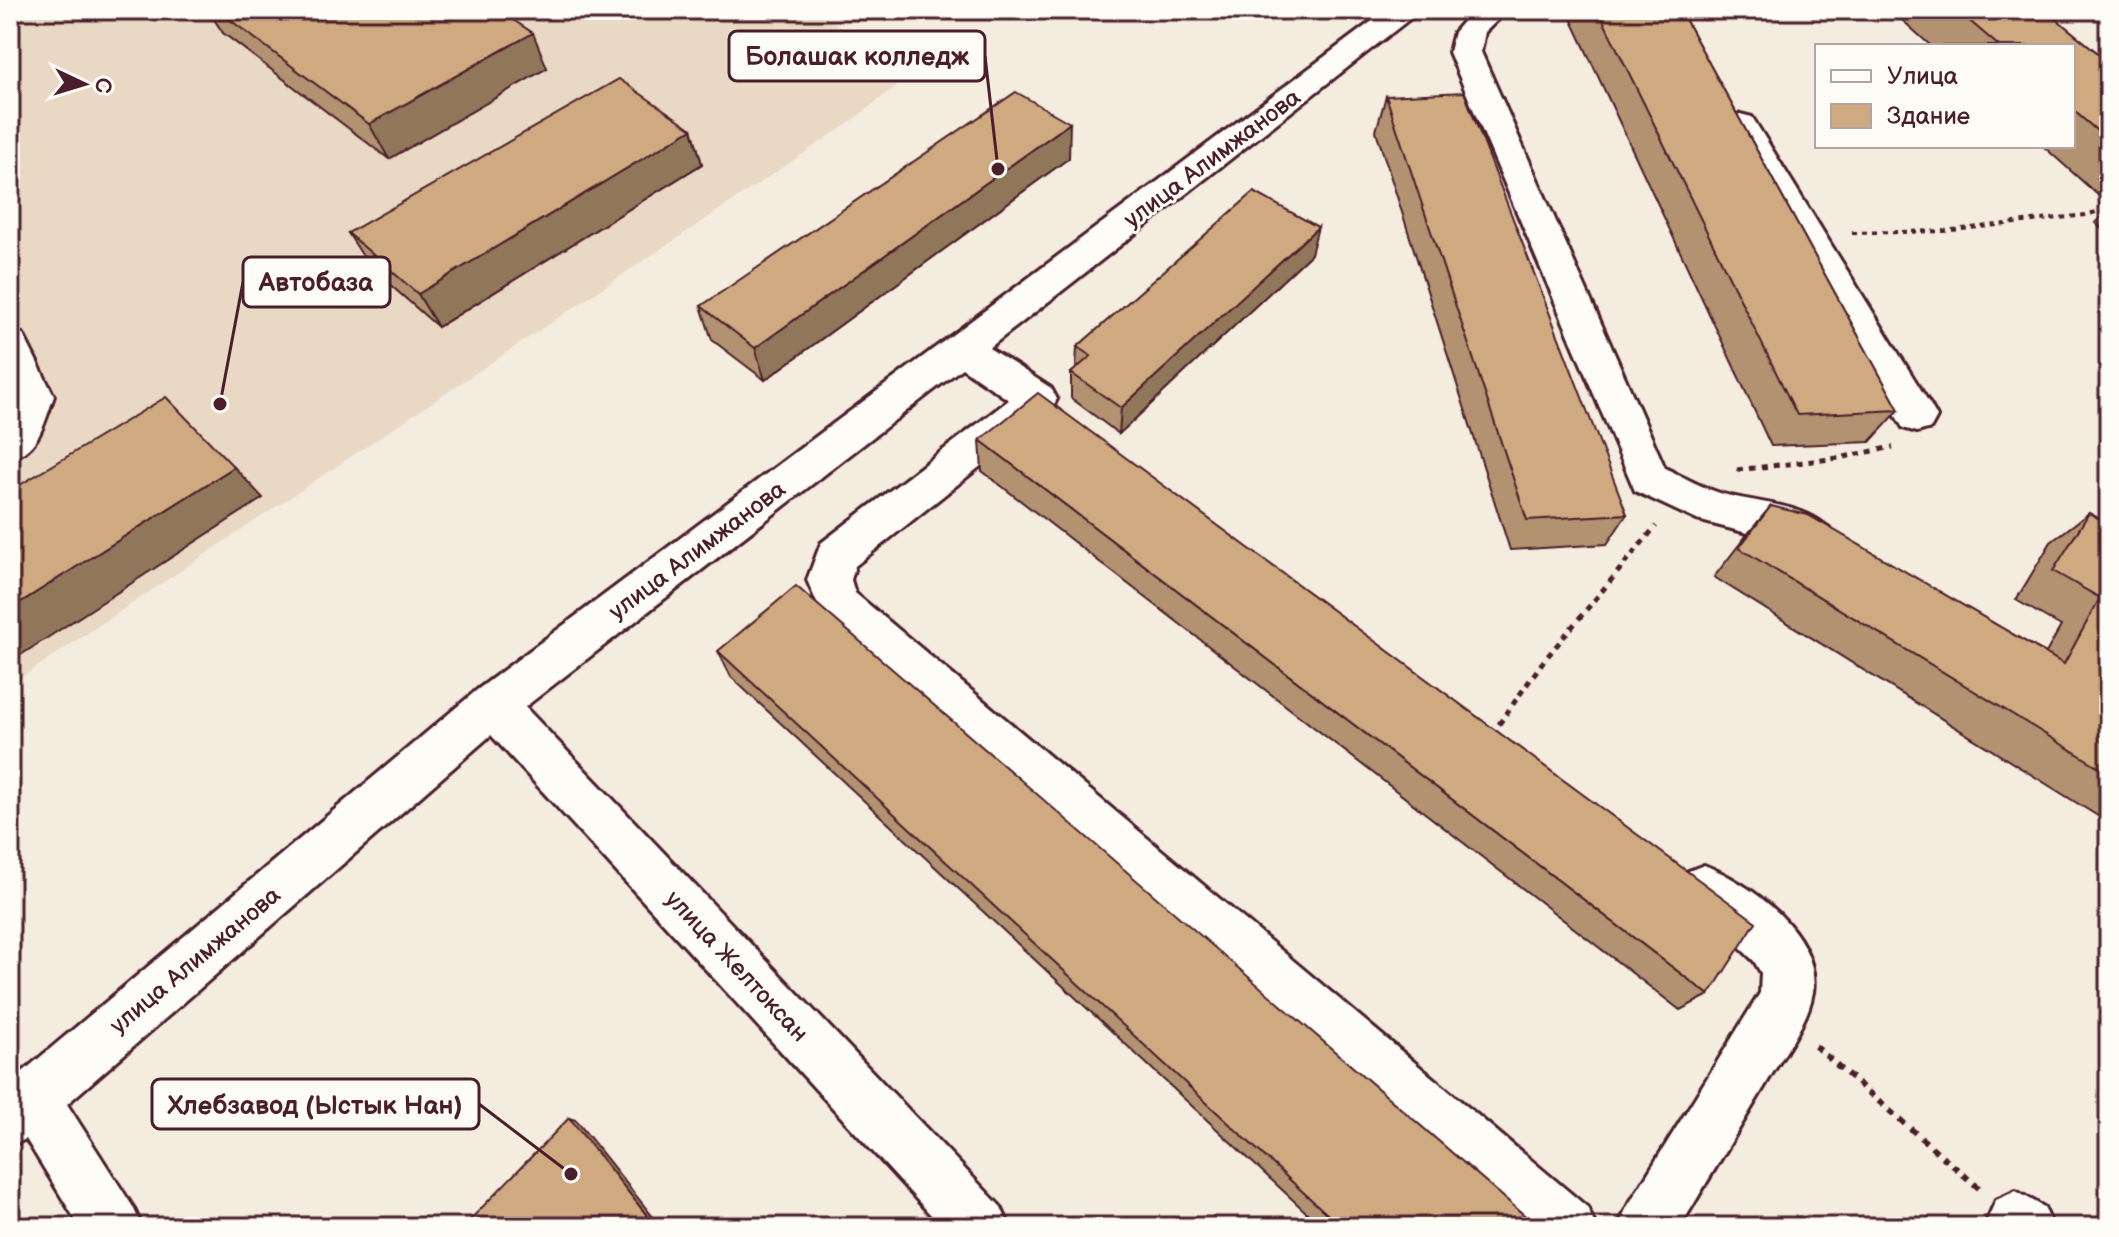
<svg xmlns="http://www.w3.org/2000/svg" width="2119" height="1237" viewBox="0 0 2119 1237" font-family="'Balsamiq Sans',sans-serif">
  <style>
    .built { fill: #e9d8c3 }
    .lines { fill: none; stroke-linecap: round; stroke-linejoin: round }
    .minor-casing { stroke: #4a1f2b; stroke-width: 6 }
    .path-far2 { stroke: #4a1f2b; stroke-width: 4; stroke-dasharray: 5 5; stroke-linecap: butt }
    .path-far1 { stroke: #4a1f2b; stroke-width: 5; stroke-dasharray: 6 6; stroke-linecap: butt }
    .path { stroke: #4a1f2b; stroke-width: 6; stroke-dasharray: 7 7; stroke-linecap: butt }
    .minor { fill: #fdfcf7; fill-rule: evenodd }
    .wall { fill: #b2926f; stroke: #4a1f2b; stroke-width: 2 }
    .shaded-wall { fill: #91775a; stroke: #4a1f2b; stroke-width: 2 }
    .building { fill: #cfaa81; stroke: #4a1f2b; stroke-width: 2 }
    .labels { text-anchor: middle; stroke-width: 6; stroke-linejoin: round; paint-order: stroke }
    .street-label { font-size: 24px; fill: #4a1f2b; stroke: #fdfcf7 }
    .leader { fill: none; stroke: #4a1f2b; stroke-width: 3 }
    .callout-dot { fill: #4a1f2b; stroke: #fdfcf7; stroke-width: 3 }
    .callout { fill: #fdfcf7; stroke: #4a1f2b; stroke-width: 3 }
    .callout-label { font-size: 26px; text-anchor: middle; font-weight: bold; fill: #4a1f2b }
  </style>
  <rect width="100%" height="100%" fill="#f4ecdf"/>
  <filter id="ink" filterUnits="userSpaceOnUse"><feTurbulence type="fractalNoise" baseFrequency=".0125" numOctaves="2"/><feDisplacementMap in="SourceGraphic" scale="16" xChannelSelector="R" yChannelSelector="G"/><feConvolveMatrix kernelMatrix="1 2 1 2 8 2 1 2 1" color-interpolation-filters="sRGB"/></filter>
  <g filter="url(#ink)">
    <path class="built" d="M10,10H815L910,75L849,123L10,685Z"/>
    <g class="lines">
      <defs>
        <g id="minor">
          <path d="M1387,10H1421L989,348L1051,388L1057,399L1051,410L1044,412L1041,418L855,566L851,580L855,593L1587,1207L1596,1227H1523L823,617L807,580L821,543L1009,400L962,368L525,707L1001,1207L1010,1227H942L491,735L67,1104L133,1207L142,1227H80L26,1139L10,1146V1082L13,1080L477,690Z"/>
          <path d="M1473,10H1508L1485,32L1481,52L1665,468C1683,477 1703,488 1723,494C1758,504 1819,504 1837,540L1831,552L1816,557L1782,542L1697,520L1635,491L1449,52L1454,32Z"/>
          <path d="M1740,114L1752,117L1931,406L1937,417L1931,428L1917,432L1903,428L1723,125L1728,117Z"/>
          <path d="M10,330L23,334L54,396C44,423 40,449 10,459V408L14,396L10,386Z"/>
          <path d="M1704,865C1750,883 1821,934 1813,992C1808,1023 1784,1053 1769,1079C1739,1129 1709,1178 1680,1227H1618L1627,1207L1760,993L1761,973L1754,961L1729,937L1686,906L1679,889L1686,872Z"/>
          <path d="M2016,1191L2044,1207L2053,1227H1990L1987,1220L1996,1200Z"/>
        </g>
      </defs>
      <use href="#minor" class="minor-casing"/>
      <path class="path-far2" d="M1852,233L1944,231L2086,215L2109,208"/>
      <g class="path-far1">
        <path d="M1737,470L1839,458L1893,447"/>
        <path d="M1492,734L1542,663L1656,526"/>
      </g>
      <path class="path" d="M1815,1046L1980,1189"/>
      <use href="#minor" class="minor"/>
    </g>
    <g class="wall">
      <path d="M208,10H498L547,68L389,159L223,33Z"/>
      <path d="M1567,10H1680L1899,410L1870,442L1771,446Z"/>
      <path d="M1891,10H2045L2109,62V205L2043,146H2073V46H1931Z"/>
      <path d="M1386,96L1627,514L1607,544L1510,550L1376,131Z"/>
      <path d="M692,129L702,164L438,327L370,267L348,233Z"/>
      <path d="M1069,158L765,380L712,340L701,306Z"/>
      <path d="M2109,208V235L2095,223Z"/>
      <path d="M1311,254L1119,434L1071,398V373L1076,369L1077,347Z"/>
      <path d="M980,440L1709,995L1680,1010L982,471Z"/>
      <path d="M1771,506L2046,653L2061,626L2016,600L2051,542L2089,513L2109,524V823L1714,577L1746,536Z"/>
      <path d="M718,651L1538,1227H1322L731,677Z"/>
    </g>
    <g class="shaded-wall">
      <path d="M533,33L547,68L389,159L369,124Z"/>
      <path d="M1070,123L1069,158L765,380L755,348Z"/>
      <path d="M692,129L702,164L438,327L418,294Z"/>
      <path d="M1318,227L1311,254L1119,434L1121,408Z"/>
      <path d="M234,467L263,498L10,662V609Z"/>
      <path d="M569,1118L576,1120L661,1227H656Z"/>
    </g>
    <g class="building">
      <path d="M217,10H498L533,33L369,124Z"/>
      <path d="M1598,10H1680L1899,410L1797,415Z"/>
      <path d="M1957,10H2045L2109,62V141L2073,110V46H1999Z"/>
      <path d="M619,79L692,129L418,294L348,233Z"/>
      <path d="M1016,92L1070,123L755,348L701,306Z"/>
      <path d="M1464,92L1627,514L1527,520L1386,96Z"/>
      <path d="M1254,192L1318,227L1121,408L1071,373L1091,356L1077,347Z"/>
      <path d="M1038,393L1756,922L1709,995L980,440Z"/>
      <path d="M166,397L234,467L10,609V491Z"/>
      <path d="M1771,506L1808,515L2064,664L2100,598L2053,571L2089,513L2109,524V773L1739,548Z"/>
      <path d="M796,586L1538,1227H1341L718,651Z"/>
      <path d="M569,1118L656,1227H463Z"/>
    </g>
  </g>
  <g class="labels">
    <g class="street-label">
      <text transform="translate(1212 158) rotate(-37)" y="8">улица Алимжанова</text>
      <text transform="translate(697 550) rotate(-37)" y="8">улица Алимжанова</text>
      <text transform="translate(195 960) rotate(-40)" y="8">улица Алимжанова</text>
      <text transform="translate(737 966) rotate(47)" y="8">улица Желтоксан</text>
    </g>
  </g>
  <path class="leader" d="M998 169L985 56M220 404L243 282M571 1174L479 1104"/>
  <g class="callout-dot">
    <circle cx="998" cy="169" r="8"/>
    <circle cx="220" cy="404" r="8"/>
    <circle cx="571" cy="1174" r="8"/>
  </g>
  <g class="callout">
    <rect x="729" y="31" width="256" height="50" rx="8"/>
    <rect x="243" y="257" width="147" height="50" rx="8"/>
    <rect x="152" y="1079" width="327" height="50" rx="8"/>
  </g>
  <g class="callout-label">
    <text x="857" y="65">Болашак колледж</text>
    <text x="316" y="291">Автобаза</text>
    <text x="315" y="1114">Хлебзавод (Ыстык Нан)</text>
  </g>
  <rect width="2119" height="1237" fill="none" stroke="#fdfcf7" stroke-width="40"/>
  <rect x="20" y="20" width="2079" height="1197" fill="none" stroke="#4a1f2b" stroke-width="3" filter="url(#ink)"/>
  <rect x="1815" y="44" width="260" height="104" fill="#fdfcf7" stroke="#b5a4a5" stroke-width="2"/>
  <rect x="1831" y="70" width="40" height="12" fill="#fdfcf7" stroke="#b5a4a5" stroke-width="2"/>
  <text x="1887" y="84" font-size="24" fill="#4a1f2b">Улица</text>
  <rect x="1831" y="104" width="40" height="24" fill="#cfaa81" stroke="#b5a4a5" stroke-width="2"/>
  <text x="1887" y="124" font-size="24" fill="#4a1f2b">Здание</text>
  <g transform="translate(84 84) rotate(94)" stroke="#fdfcf7" stroke-width="6" paint-order="stroke">
  <path d="M0-6L14 30L0 20L-14 30Z" fill="#4a1f2b"/>
  <text y="-12" font-size="22" font-weight="bold" text-anchor="middle" fill="#4a1f2b">С</text>
  </g>
</svg>
